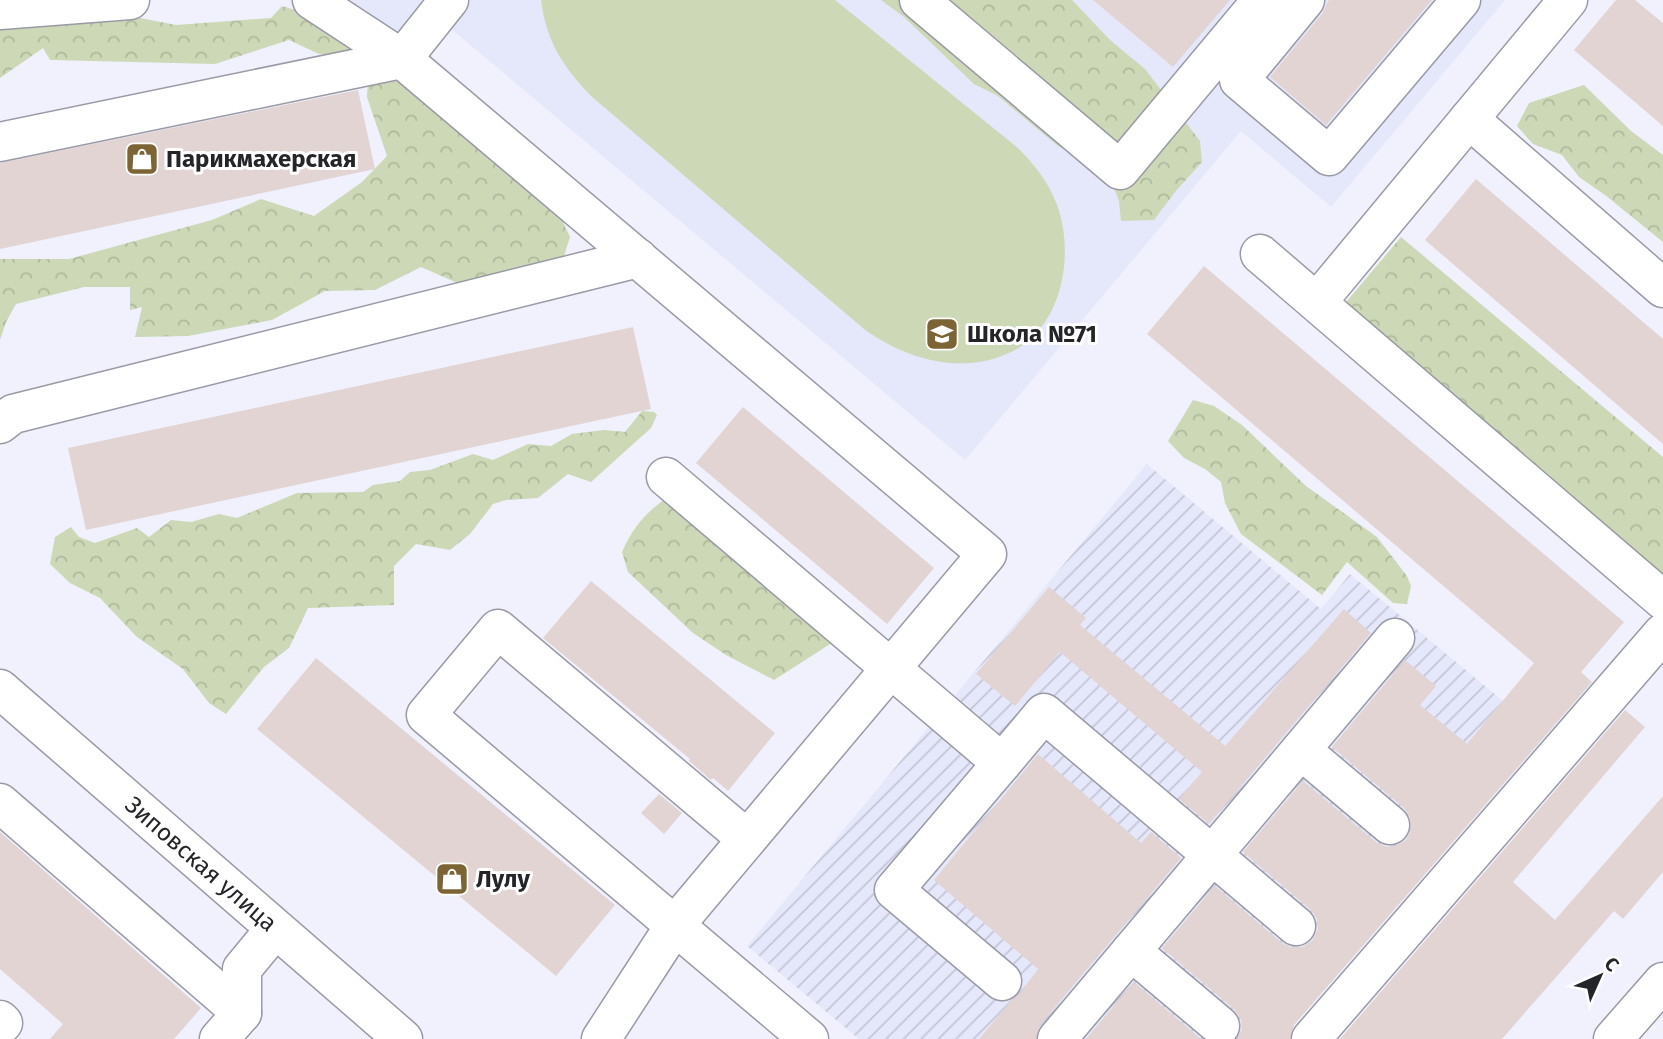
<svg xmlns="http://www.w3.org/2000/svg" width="1663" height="1039" viewBox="0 0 1663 1039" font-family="'Fira Sans',sans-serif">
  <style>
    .built { fill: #e5e7fb }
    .industrial { fill: url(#industrial-furrows) }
    .forest { fill: url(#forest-crowns) }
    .pitch { fill: #ccd8b6 }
    .building { fill: #e2d4d3 }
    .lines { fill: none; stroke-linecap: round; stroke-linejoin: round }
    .minor-casing { stroke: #999aa5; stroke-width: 41 }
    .minor { stroke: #fff; stroke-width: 38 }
    .labels { text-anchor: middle; stroke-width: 6; stroke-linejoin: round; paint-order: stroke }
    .poi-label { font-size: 24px; font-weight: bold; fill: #242529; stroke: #fff; text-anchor: start }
    .street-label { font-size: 24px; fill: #242529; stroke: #fff }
  </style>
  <defs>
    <pattern id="industrial-furrows" width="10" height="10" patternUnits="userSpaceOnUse" patternTransform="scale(1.75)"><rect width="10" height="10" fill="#e5e7fb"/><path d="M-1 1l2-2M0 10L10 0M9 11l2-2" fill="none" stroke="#c4c6d7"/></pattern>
    <pattern id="forest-crowns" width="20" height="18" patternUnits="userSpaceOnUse" patternTransform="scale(1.75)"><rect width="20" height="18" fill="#ccd8b6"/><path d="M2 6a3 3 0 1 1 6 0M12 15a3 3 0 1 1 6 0" fill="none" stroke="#afb99c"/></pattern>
  </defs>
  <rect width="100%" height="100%" fill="#f0f1fd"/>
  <g class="built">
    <path d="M335,0H430L401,37Z"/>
    <path d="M463,0H1505L1331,207L1241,131L965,460L444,23Z"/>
  </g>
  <path class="industrial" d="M1147,464L1321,609L1350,574L1538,730L1279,1039H859L747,946Z"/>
  <g class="forest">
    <path d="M881,0H1072L1110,40L1145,69L1200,141L1202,162L1175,192L1154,220L1121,221L1119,201L1109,174L1058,146L998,96L974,84L904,17Z"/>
    <path d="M282,6L333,22L365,57L319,54L289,40L215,64L50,60L43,48L0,78V30L23,15L99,10L176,25L271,18Z"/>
    <path d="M386,72L415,84L553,201L570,237L563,259L462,285L421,267L375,290L325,291L272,320L188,336L135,337L142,307L130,310V287H84L16,304L6,322L0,340V259H69L212,220L261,199L314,216L362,182L387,156L367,97L368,82Z"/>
    <path d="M1584,85L1631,131L1663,155V242L1605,195L1579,177L1562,155L1533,144L1517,126L1529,103Z"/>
    <path d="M1401,237L1663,457V577L1342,307Z"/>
    <path d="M1193,400L1214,406L1242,425L1306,486L1377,537L1407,576L1411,586L1407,604L1393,603L1347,562L1322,595L1241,534L1225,503L1221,482L1205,469L1184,458L1168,441Z"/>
    <path d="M642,411L654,412L657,415L651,428L591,482L568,474L538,498L506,500L493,504L470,534L450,550L416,544L394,566V605L308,608L289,648L264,667L226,714L209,703L183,669L137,637L100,598L70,583L50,564L55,537L71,527L79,537L95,543L137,528L149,537L171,520L191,522L219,514L237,518L297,493L363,492L373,485L400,481L410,472L430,470L473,454L493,460L528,444L551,446L572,434L604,430L625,432Z"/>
    <path d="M665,499L838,639L774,680L726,655L693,633L628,572L622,552C632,529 644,514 665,499Z"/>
  </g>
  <path class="pitch" d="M541,0H835L1018,148C1035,165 1049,183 1057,205C1074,251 1064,319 1020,347C969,378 908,361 864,329L591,96C562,65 547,43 541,0Z"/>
  <g class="building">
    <path d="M1093,0H1230L1173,67Z"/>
    <path d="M1329,0H1432L1326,125L1270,77L1322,14Z"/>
    <path d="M1616,0H1635L1663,23V126L1574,50Z"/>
    <path d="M358,90L375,169L0,249V163Z"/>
    <path d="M1476,179L1663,339V444L1425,240Z"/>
    <path d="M1204,266L1624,622L1581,672L1592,682L1294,1025L1290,1039H1237L1242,1029L1241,1019L1235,1010L1162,948L1215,886L1282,943L1291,947H1303L1312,941L1318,929L1317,919L1311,910L1243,852L1303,781L1376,842L1387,847L1398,845L1406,840L1411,830L1410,817L1404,808L1332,747L1405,660L1436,686L1420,705L1467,744L1534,663L1147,334Z"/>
    <path d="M633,327L651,409L86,530L68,448Z"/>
    <path d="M743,407L934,568L887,624L696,463Z"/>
    <path d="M591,581L775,733L728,791L713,778L711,780L689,761L690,759L543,638Z"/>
    <path d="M1049,587L1086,618L1080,625L1225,746L1344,609L1371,633L1209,824L1179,799L1202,772L1060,652L1015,706L976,674Z"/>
    <path d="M316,658L615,905L556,976L257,729Z"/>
    <path d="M1625,710L1645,727L1513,882L1555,920L1663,796V872L1623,919L1614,911L1502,1039H1340Z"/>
    <path d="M1038,754L1141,843L1151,832L1181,858L1040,1025L1036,1039H979L1012,1000L1018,996L1038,969L934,880Z"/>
    <path d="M659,794L682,813L664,834L641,813Z"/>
    <path d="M0,832L201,1008L174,1039H50L63,1024L0,969Z"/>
    <path d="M1134,982L1201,1039H1086Z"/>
  </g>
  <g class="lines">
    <defs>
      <g id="minor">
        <path d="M312,0L402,59L987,554L675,925L601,1039"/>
        <path d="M919,0L1120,170L1262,0"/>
        <path d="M1305,0L1239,80L1329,156L1461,0"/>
        <path d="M0,10L130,0"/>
        <path d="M1469,119L1663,288"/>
        <path d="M0,142L402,59L449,0"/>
        <path d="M1260,254L1663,600"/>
        <path d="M1317,302L1568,0"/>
        <path d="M0,424L13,414L638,258"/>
        <path d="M666,477L1002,763L894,890L1002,981"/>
        <path d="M0,689L403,1039"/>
        <path d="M1301,750L1390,825"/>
        <path d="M1002,763L1044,713L1296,926"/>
        <path d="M0,803L242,1013"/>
        <path d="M747,839L498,629L426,715L809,1039"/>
        <path d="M1131,951L1220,1026"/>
        <path d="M0,1020L3,1023L0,1026"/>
        <path d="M219,1039L242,1013V969L275,929"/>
        <path d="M1057,1039L1395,638"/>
        <path d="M1311,1039L1663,633"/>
        <path d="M1613,1039L1663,982"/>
      </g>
    </defs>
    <use href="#minor" class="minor-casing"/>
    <use href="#minor" class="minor"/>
  </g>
  <defs>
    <symbol id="shop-square" viewBox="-11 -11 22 22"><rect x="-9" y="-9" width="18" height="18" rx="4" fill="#7c6434" stroke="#fff"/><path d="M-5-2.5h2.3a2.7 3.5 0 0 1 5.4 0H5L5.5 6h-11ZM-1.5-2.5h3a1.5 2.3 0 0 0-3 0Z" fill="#fff"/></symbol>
    <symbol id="school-square" viewBox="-11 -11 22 22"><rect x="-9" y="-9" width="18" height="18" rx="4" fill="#7c6434" stroke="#fff"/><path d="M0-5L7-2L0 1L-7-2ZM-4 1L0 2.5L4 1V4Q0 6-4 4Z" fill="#fff"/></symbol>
  </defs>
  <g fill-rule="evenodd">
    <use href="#shop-square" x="123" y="140" width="38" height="38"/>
    <use href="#school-square" x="923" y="315" width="38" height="38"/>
    <use href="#shop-square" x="433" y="860" width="38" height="38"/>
  </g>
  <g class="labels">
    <g class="poi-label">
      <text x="166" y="167">Парикмахерская</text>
      <text x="967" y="342">Школа №71</text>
      <text x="476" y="887">Лулу</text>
    </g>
    <g class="street-label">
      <text transform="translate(201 864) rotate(41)" y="8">Зиповская улица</text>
    </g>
  </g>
  <g transform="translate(1600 976) rotate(45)" stroke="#ffffff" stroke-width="5" paint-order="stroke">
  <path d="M0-5L12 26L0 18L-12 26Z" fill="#242529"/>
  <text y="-10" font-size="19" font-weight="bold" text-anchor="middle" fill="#242529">С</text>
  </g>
</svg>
